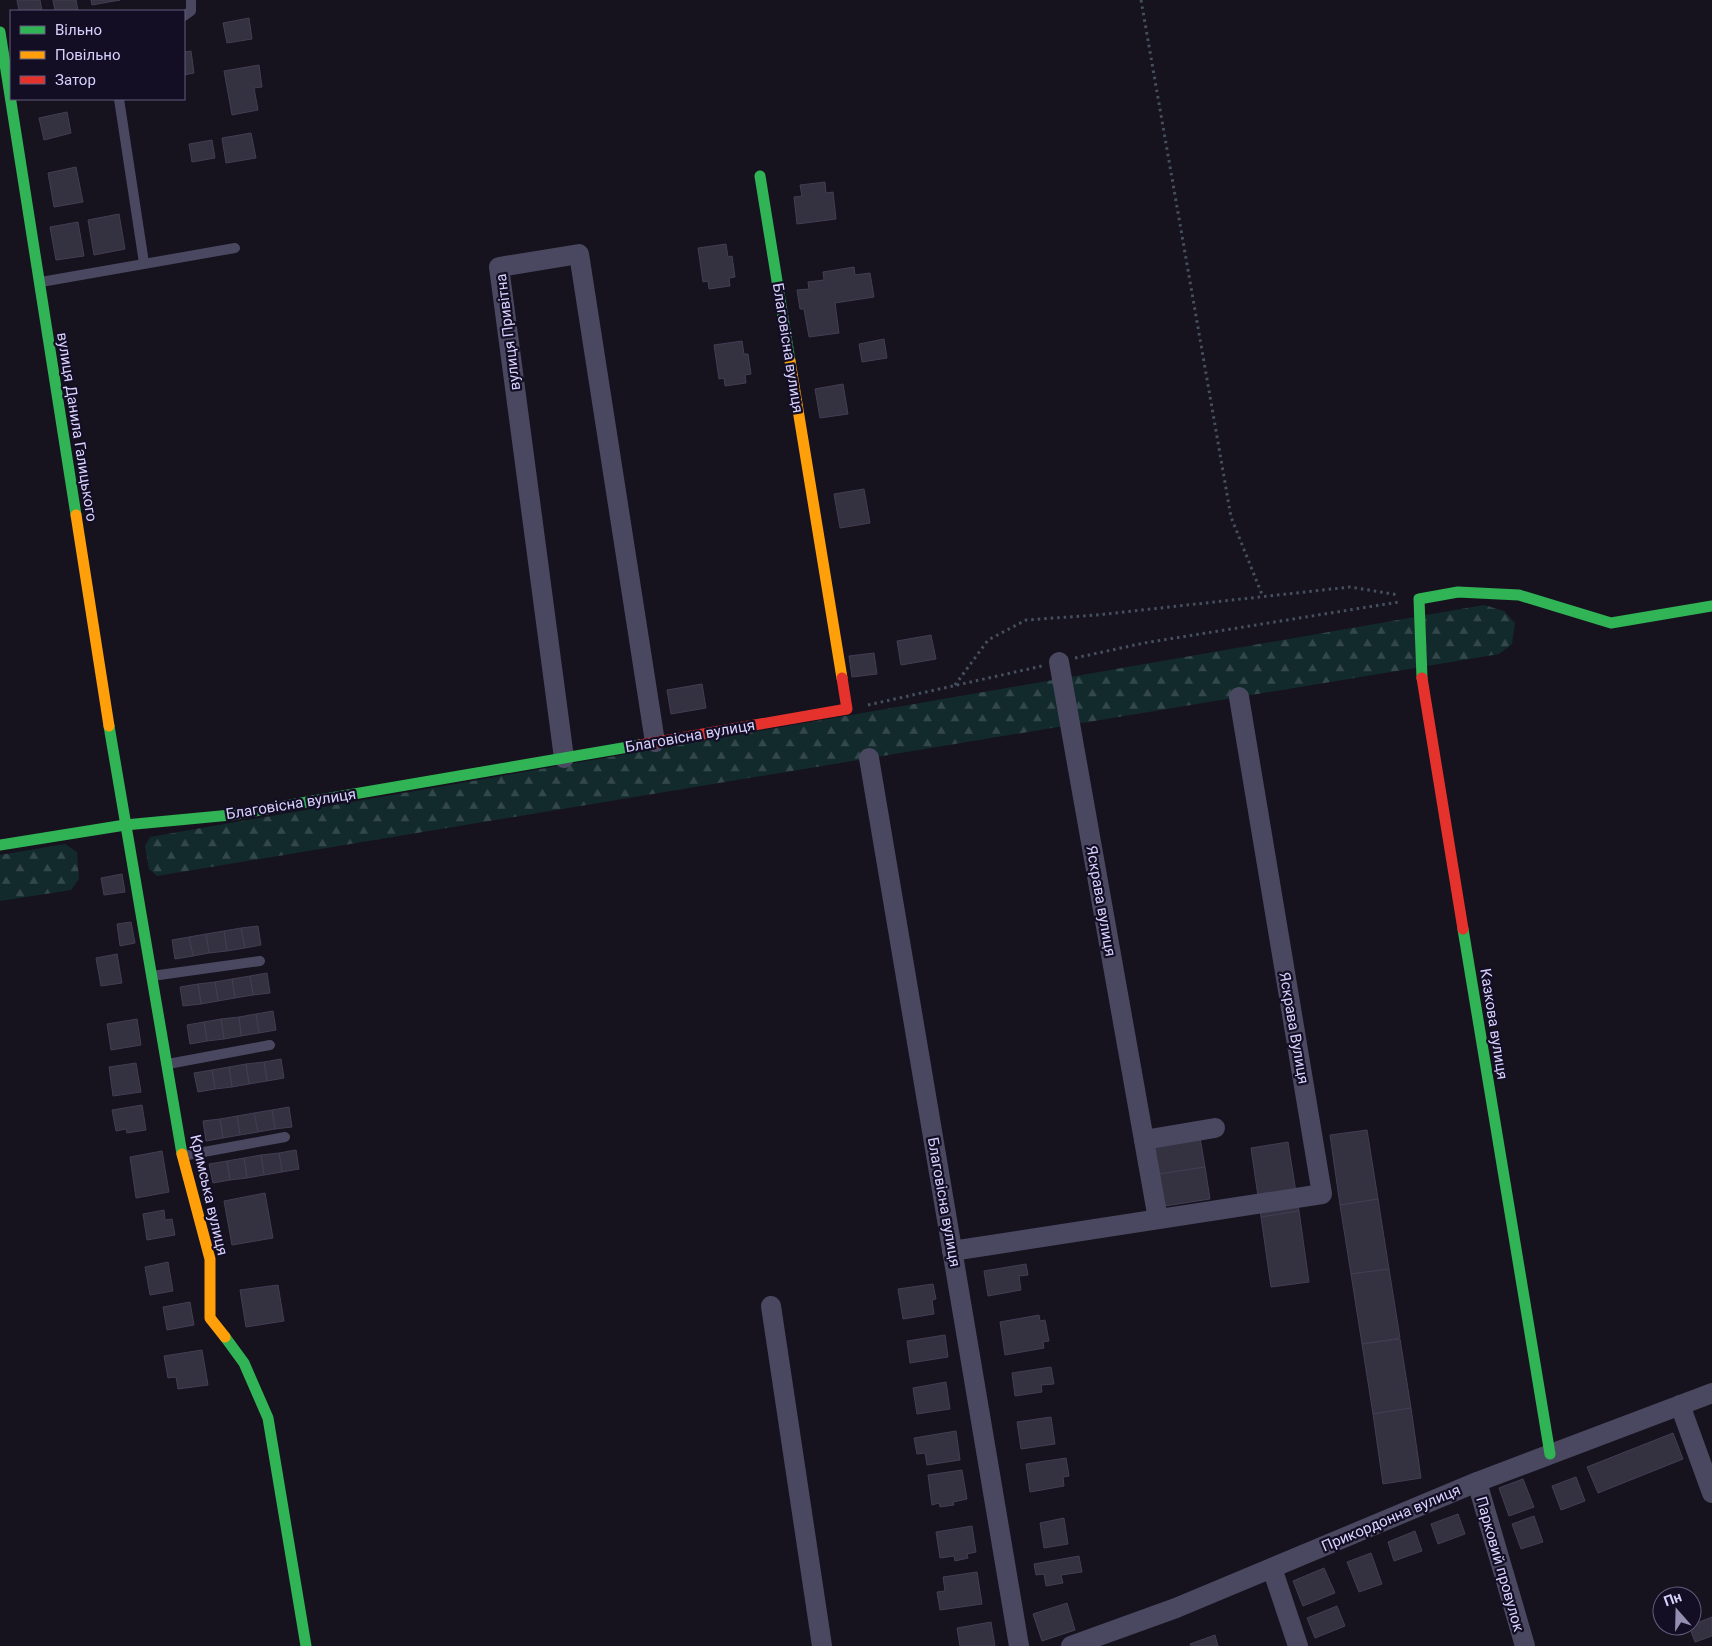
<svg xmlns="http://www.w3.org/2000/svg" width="1712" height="1646" viewBox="0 0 1712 1646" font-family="Roboto,sans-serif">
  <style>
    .forest { fill: url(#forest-firs) }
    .building { fill: #343141; stroke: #433e53 }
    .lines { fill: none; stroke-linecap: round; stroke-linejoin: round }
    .path { stroke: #45505f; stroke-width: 3; stroke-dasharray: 2.5 4; stroke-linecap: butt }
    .lane { stroke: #4a4860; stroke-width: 10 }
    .street { stroke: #4a4860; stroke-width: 20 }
    .fast { stroke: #30b455; stroke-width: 11 }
    .slow { stroke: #ff9f0a; stroke-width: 11 }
    .jam { stroke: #e5322d; stroke-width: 11 }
    .labels { text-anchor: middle; stroke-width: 4.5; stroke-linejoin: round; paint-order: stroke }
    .street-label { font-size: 15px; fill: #d8d2ff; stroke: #130e24 }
  </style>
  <defs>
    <pattern id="forest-firs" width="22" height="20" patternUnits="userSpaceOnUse" patternTransform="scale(1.25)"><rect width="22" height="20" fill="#122a2c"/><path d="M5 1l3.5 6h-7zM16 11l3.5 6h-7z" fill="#34484c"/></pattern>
  </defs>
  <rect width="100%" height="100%" fill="#16131f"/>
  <g class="forest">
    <path d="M1484,605L1504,611L1515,623L1512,644L1499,654L157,876L149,869L145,846L150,837Z"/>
    <path d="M65,844L77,852L79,879L71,890L0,901V855Z"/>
  </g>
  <g class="building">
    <path d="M17,0H40L42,11H19Z"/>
    <path d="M53,0H76L78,11H55Z"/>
    <path d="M91,0H120L92,5Z"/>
    <path d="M249,18L252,39L227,43L223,23Z"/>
    <path d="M191,51L194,73L184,75V52Z"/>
    <path d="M259,65L262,87L254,88L258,110L232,115L224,71Z"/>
    <path d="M67,112L71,133L44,140L39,118Z"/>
    <path d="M251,133L256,158L226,163L222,138Z"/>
    <path d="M212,140L215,158L192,162L189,144Z"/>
    <path d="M76,167L83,202L54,207L48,173Z"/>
    <path d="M825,182L826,193L833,192L836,219L797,224L794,197L802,196L800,185Z"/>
    <path d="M119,214L125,249L94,255L88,220Z"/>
    <path d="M78,222L84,256L56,260L50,227Z"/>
    <path d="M726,244L728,257L732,256L735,277L729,278L730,286L709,289L708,281L703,282L698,248Z"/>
    <path d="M854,267L855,275L870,273L874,297L835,303L839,333L809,337L804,309H800L797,290L809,289L808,282L824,280L823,272Z"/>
    <path d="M884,339L887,358L862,362L859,344Z"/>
    <path d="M742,341L744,354H748L751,374L745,375L746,383L725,386L724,378L719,379L714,345Z"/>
    <path d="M843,384L848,414L820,418L815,389Z"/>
    <path d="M864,489L870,523L840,528L834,494Z"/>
    <path d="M931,635L936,659L901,665L897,641Z"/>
    <path d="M874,653L877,674L852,677L849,656Z"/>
    <path d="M702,684L706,708L671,714L667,690Z"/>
    <path d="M122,874L125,892L104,895L101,878Z"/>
    <path d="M131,922L135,943L120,946L117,924Z"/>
    <path d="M258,926L261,945L245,948L241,928Z"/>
    <path d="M241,928L245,948L227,951L224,931Z"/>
    <path d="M224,931L227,951L209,953L206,934Z"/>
    <path d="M206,934L209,953L193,956L189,937Z"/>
    <path d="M189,937L193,956L175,959L172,940Z"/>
    <path d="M117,954L122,983L101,986L96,958Z"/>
    <path d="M267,973L270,993L253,995L250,976Z"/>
    <path d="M250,976L253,995L235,998L232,979Z"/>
    <path d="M232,979L235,998L218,1001L215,982Z"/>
    <path d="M215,982L218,1001L201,1004L198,984Z"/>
    <path d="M198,984L201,1004L183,1006L180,987Z"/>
    <path d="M273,1011L276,1030L259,1033L256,1014Z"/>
    <path d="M256,1014L259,1033L241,1036L239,1017Z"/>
    <path d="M239,1017L241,1036L224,1039L221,1019Z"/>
    <path d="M137,1019L141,1045L111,1050L107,1024Z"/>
    <path d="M221,1019L224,1039L207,1041L204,1022Z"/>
    <path d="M204,1022L207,1041L190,1044L187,1025Z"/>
    <path d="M281,1059L284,1078L267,1081L264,1062Z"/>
    <path d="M264,1062L267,1081L249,1084L246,1064Z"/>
    <path d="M136,1063L141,1092L113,1096L109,1067Z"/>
    <path d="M246,1064L249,1084L232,1087L229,1067Z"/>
    <path d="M229,1067L232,1087L215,1089L212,1070Z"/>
    <path d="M212,1070L215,1089L198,1092L194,1073Z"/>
    <path d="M142,1105L146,1130L127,1133L126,1129L116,1131L112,1110Z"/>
    <path d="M289,1107L292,1127L275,1129L272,1110Z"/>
    <path d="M272,1110L275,1129L258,1132L254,1113Z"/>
    <path d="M254,1113L258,1132L240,1135L237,1116Z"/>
    <path d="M237,1116L240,1135L223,1138L220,1119Z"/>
    <path d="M220,1119L223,1138L206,1141L203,1121Z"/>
    <path d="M1367,1130L1378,1199L1340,1205L1330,1135Z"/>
    <path d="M1199,1132L1205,1167L1159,1174L1153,1140Z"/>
    <path d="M1288,1142L1299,1211L1261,1217L1251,1148Z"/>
    <path d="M296,1150L299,1169L282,1172L279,1153Z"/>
    <path d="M162,1151L169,1192L136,1198L130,1157Z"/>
    <path d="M279,1153L282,1172L264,1175L261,1155Z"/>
    <path d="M261,1155L264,1175L247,1178L244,1158Z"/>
    <path d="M244,1158L247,1178L230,1180L227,1161Z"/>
    <path d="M227,1161L230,1180L213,1183L209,1164Z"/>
    <path d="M1205,1167L1210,1199L1165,1206L1159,1174Z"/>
    <path d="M265,1193L273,1238L232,1245L224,1201Z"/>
    <path d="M1378,1199L1389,1269L1351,1274L1340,1205Z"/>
    <path d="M164,1210L165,1220L172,1219L175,1235L147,1240L143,1214Z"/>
    <path d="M1299,1211L1309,1282L1271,1287L1261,1217Z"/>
    <path d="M168,1262L173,1291L150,1295L145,1267Z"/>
    <path d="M1026,1264L1028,1275L1019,1276L1021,1290L988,1296L984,1271Z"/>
    <path d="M1389,1269L1400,1338L1362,1344L1351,1274Z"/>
    <path d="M933,1284L936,1299L932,1300L934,1314L903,1319L898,1289Z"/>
    <path d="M278,1285L284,1321L246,1327L240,1290Z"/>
    <path d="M190,1302L194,1325L167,1330L163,1307Z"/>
    <path d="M1039,1315L1040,1321L1045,1320L1049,1341L1043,1342L1044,1348L1005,1355L1000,1322Z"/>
    <path d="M945,1335L948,1357L910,1363L907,1341Z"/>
    <path d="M1400,1339L1411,1408L1373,1414L1362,1344Z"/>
    <path d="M202,1350L208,1385L178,1389L176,1377L168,1378L164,1356Z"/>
    <path d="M1051,1367L1054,1384L1041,1385L1042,1392L1015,1396L1012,1373Z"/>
    <path d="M946,1382L950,1409L917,1414L913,1388Z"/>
    <path d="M1411,1408L1421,1478L1383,1484L1373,1414Z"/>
    <path d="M1051,1417L1055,1444L1021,1449L1017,1422Z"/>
    <path d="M956,1431L960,1460L927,1465L925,1453L917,1454L914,1438Z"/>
    <path d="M1673,1433L1683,1459L1598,1493L1587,1467Z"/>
    <path d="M1066,1458L1069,1476L1063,1477L1064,1486L1030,1492L1026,1464Z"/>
    <path d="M962,1470L967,1499L953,1502L954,1505L940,1507L939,1503L932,1505L928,1475Z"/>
    <path d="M1576,1477L1585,1501L1561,1510L1552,1486Z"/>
    <path d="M1523,1479L1534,1507L1509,1516L1499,1488Z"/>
    <path d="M1458,1514L1465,1534L1438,1544L1431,1524Z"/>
    <path d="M1534,1516L1543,1542L1521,1549L1512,1524Z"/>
    <path d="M1064,1518L1068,1544L1044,1548L1040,1523Z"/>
    <path d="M972,1526L976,1552L967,1554L968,1558L955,1561L954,1556L940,1558L936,1532Z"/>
    <path d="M1415,1531L1422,1551L1394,1561L1388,1542Z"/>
    <path d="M1371,1553L1382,1584L1359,1592L1347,1562Z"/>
    <path d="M1079,1556L1082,1572L1061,1575L1063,1583L1046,1586L1044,1574L1036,1575L1034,1564Z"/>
    <path d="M1324,1568L1335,1593L1303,1606L1293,1581Z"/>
    <path d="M977,1572L982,1604L940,1610L937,1592L945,1591L943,1577Z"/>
    <path d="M1067,1603L1075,1630L1042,1641L1033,1614Z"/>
    <path d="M1337,1606L1345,1626L1315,1638L1307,1618Z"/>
    <path d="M1712,1617V1636L1695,1642L1689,1626Z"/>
    <path d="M991,1622L995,1646H960L957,1628Z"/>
    <path d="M1215,1635L1218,1646H1191L1190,1644Z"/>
  </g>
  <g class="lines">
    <g class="path">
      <path d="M1141,0L1231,517L1263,597"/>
      <path d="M1075,658L1144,643L1399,602"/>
      <path d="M955,685L988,640L1026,620L1097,615L1350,587L1399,595"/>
      <path d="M868,705L1042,666"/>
    </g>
    <g class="lane">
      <path d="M184,16L191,11V0"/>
      <path d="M119,99L144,263"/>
      <path d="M41,282L235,248"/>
      <path d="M152,976L260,961"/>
      <path d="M168,1064L270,1045"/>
      <path d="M182,1156L285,1137"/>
    </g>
    <g class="street">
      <path d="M1059,662L1158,1219"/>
      <path d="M564,758L499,267L579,254L655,742"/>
      <path d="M869,758L1019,1646"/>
      <path d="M1144,1140L1215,1128"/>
      <path d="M952,1251L1322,1194L1239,697"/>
      <path d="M771,1306L822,1646"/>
      <path d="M1680,1405L1712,1493"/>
      <path d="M1477,1482L1525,1646"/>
      <path d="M1272,1568L1298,1646"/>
      <path d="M1071,1646L1176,1608L1477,1482L1712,1393"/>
    </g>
    <g class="fast">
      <path d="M0,32L76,515"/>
      <path d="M760,176L790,361"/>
      <path d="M1422,678L1419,599L1458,592L1519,595L1611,623L1712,606"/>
      <path d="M109,726L182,1154"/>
      <path d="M0,845L125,825L231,815L640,745"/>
      <path d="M1463,929L1550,1454"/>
      <path d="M225,1337L244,1363L268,1418L306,1646"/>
    </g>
    <g class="slow">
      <path d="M790,361L842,678"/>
      <path d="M76,515L109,726"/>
      <path d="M182,1154L210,1259V1318L225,1337"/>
    </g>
    <g class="jam">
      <path d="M1422,678L1463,929"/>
      <path d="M640,745L847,709L842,678"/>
    </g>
  </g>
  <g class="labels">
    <g class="street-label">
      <text transform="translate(508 332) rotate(-97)" y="5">вулиця Привітна</text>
      <text transform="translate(788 348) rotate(81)" y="5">Благовісна вулиця</text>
      <text transform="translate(77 427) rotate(81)" y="5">вулиця Данила Галицького</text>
      <text transform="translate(690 736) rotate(-10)" y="5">Благовісна вулиця</text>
      <text transform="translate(291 804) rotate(-9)" y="5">Благовісна вулиця</text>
      <text transform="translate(1101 901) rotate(80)" y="5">Яскрава вулиця</text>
      <text transform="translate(1494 1024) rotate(81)" y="5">Казкова вулиця</text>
      <text transform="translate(1294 1028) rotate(80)" y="5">Яскрава Вулиця</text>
      <text transform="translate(209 1195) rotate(77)" y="5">Кримська вулиця</text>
      <text transform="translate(944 1202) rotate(80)" y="5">Благовісна вулиця</text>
      <text transform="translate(1391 1518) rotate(-23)" y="5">Прикордонна вулиця</text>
      <text transform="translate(1500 1564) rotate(74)" y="5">Парковий провулок</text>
    </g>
  </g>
  <rect x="10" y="10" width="175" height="90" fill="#130e24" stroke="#625c7c"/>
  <rect x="20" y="26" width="25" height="8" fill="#30b455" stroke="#625c7c"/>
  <text x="55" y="35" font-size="15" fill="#d8d2ff">Вільно</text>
  <rect x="20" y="51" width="25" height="8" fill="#ff9f0a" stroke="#625c7c"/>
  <text x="55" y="60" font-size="15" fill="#d8d2ff">Повільно</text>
  <rect x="20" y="76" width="25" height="8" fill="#e5322d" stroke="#625c7c"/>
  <text x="55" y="85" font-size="15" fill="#d8d2ff">Затор</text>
  <g transform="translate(1677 1611) rotate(340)"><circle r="24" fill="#130e24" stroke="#625c7c"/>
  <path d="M0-4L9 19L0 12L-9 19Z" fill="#948fb1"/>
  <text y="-8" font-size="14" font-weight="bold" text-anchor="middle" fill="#d8d2ff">Пн</text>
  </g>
</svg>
